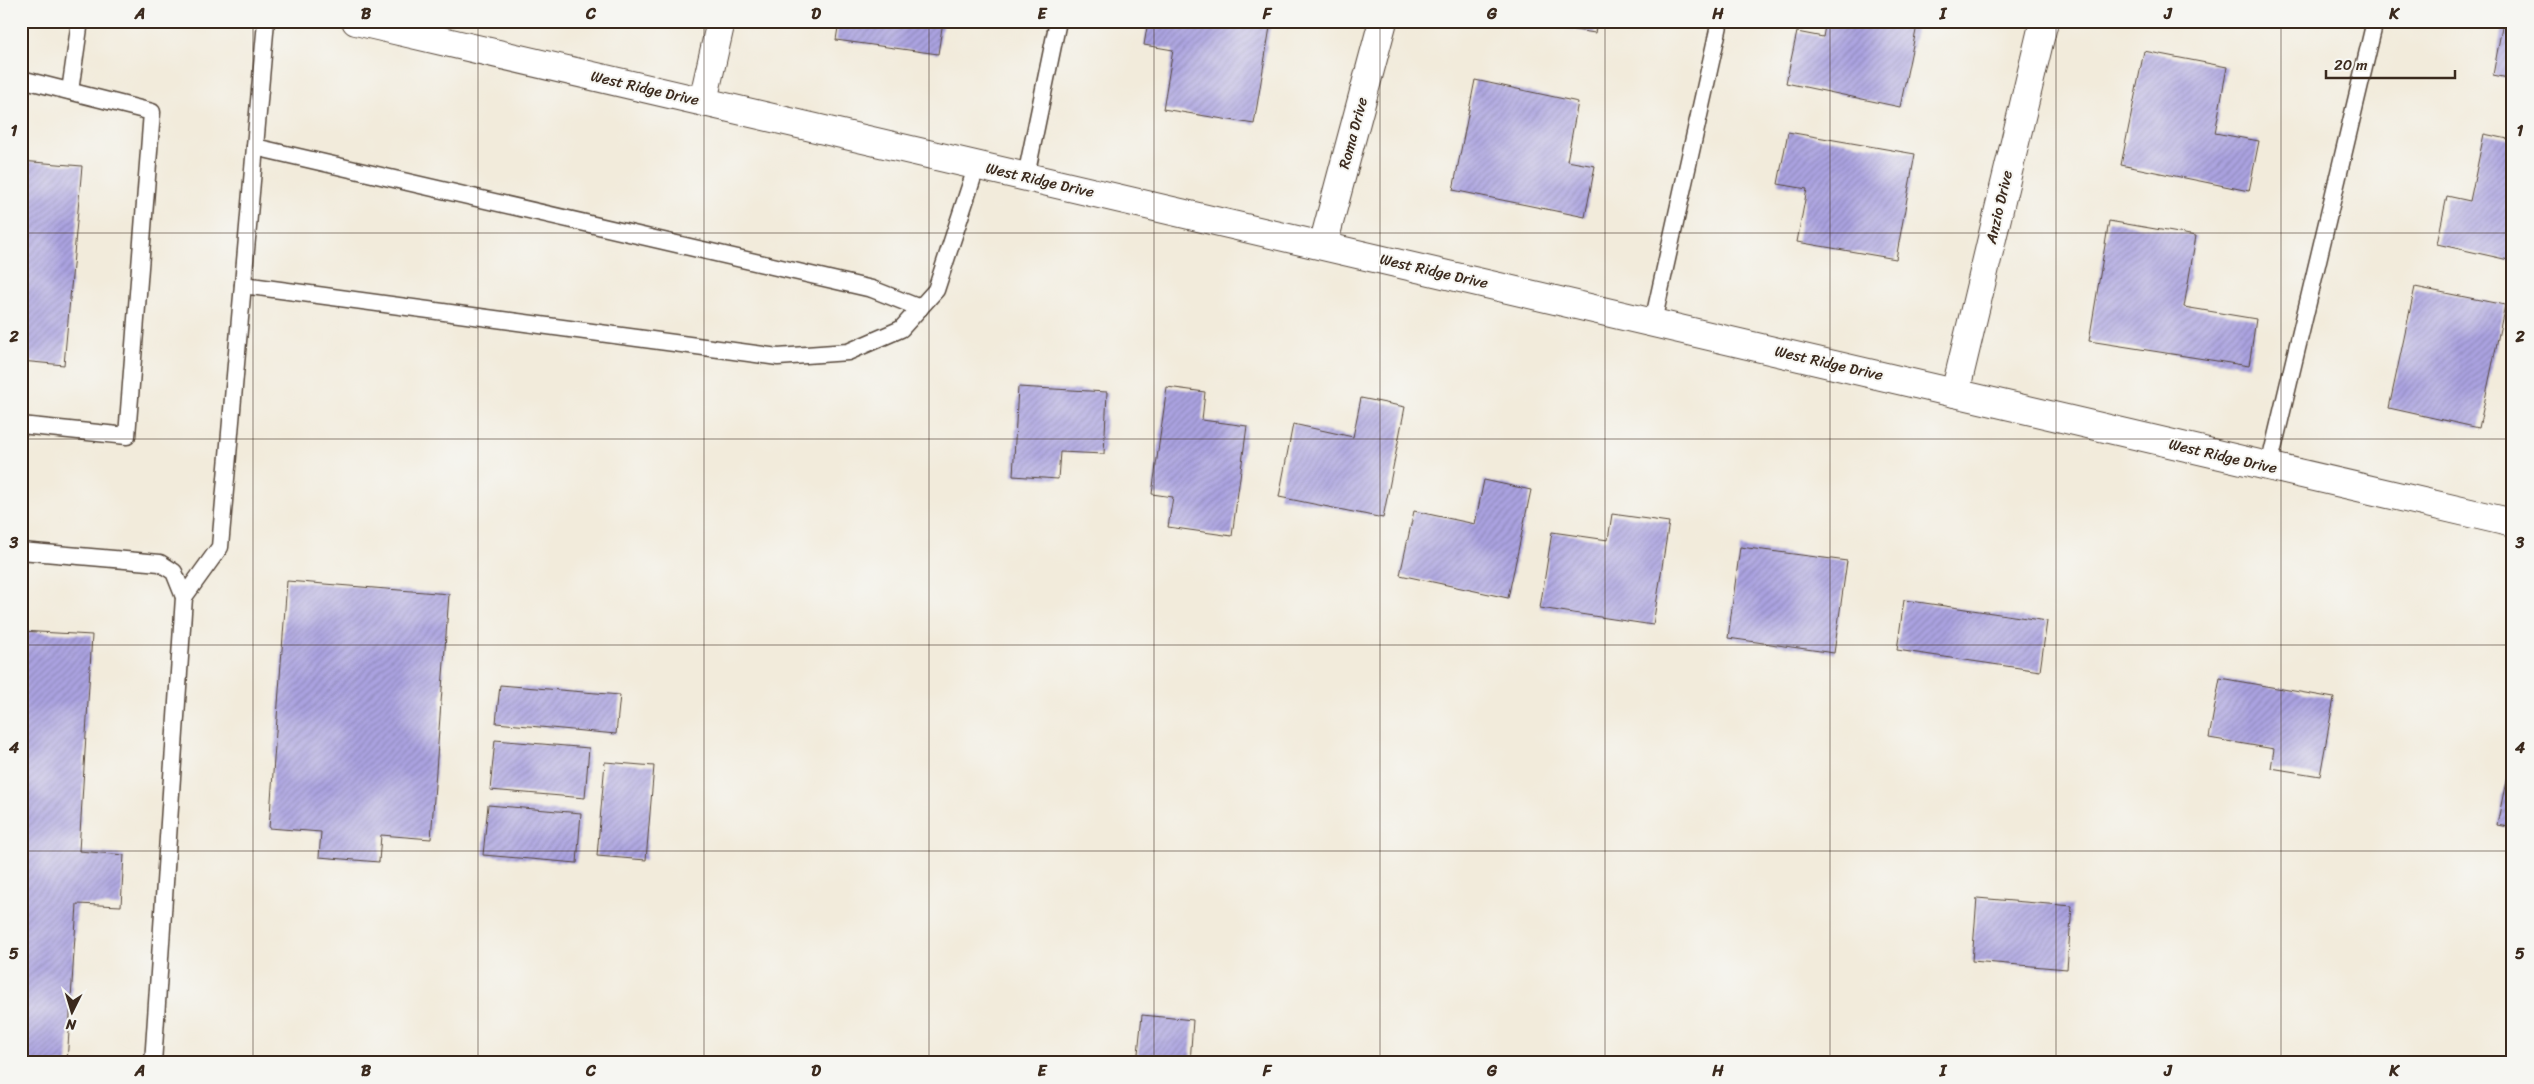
<svg xmlns="http://www.w3.org/2000/svg" width="2534" height="1084" viewBox="0 0 2534 1084" font-family="Sriracha,sans-serif">
  <style>
    .building { fill: url(#building-hatch) }
    .lines { fill: none; stroke-linecap: round; stroke-linejoin: round }
    .service-casing { stroke: #56473a; stroke-width: 19 }
    .minor-casing { stroke: #56473a; stroke-width: 30 }
    .tertiary-casing { stroke: #56473a; stroke-width: 30 }
    .service { stroke: #fff; stroke-width: 16 }
    .minor { stroke: #fff; stroke-width: 28 }
    .tertiary { stroke: #fff; stroke-width: 28 }
    .grid { fill: none; stroke: #3b2a1e; stroke-width: 1; stroke-opacity: 0.55 }
    .labels { text-anchor: middle; stroke-width: 4; stroke-linejoin: round; paint-order: stroke }
    .street-label { font-size: 15px; fill: #3b2a1e; stroke: #f6f6f2 }
    .neatline { fill: none; stroke: #3b2a1e; stroke-width: 2 }
    .grid-label { font-size: 16px; text-anchor: middle; font-weight: bold; fill: #3b2a1e }
  </style>
  <defs>
    <pattern id="building-hatch" width="6" height="6" patternUnits="userSpaceOnUse" patternTransform="scale(1.25)"><rect width="6" height="6" fill="#aba3e1"/><path d="M-1 1l2-2M0 6l6-6M5 7l2-2" fill="none" stroke="#8c85b6"/></pattern>
  </defs>
  <rect width="100%" height="100%" fill="#f6f6f2"/>
  <filter id="ink" filterUnits="userSpaceOnUse"><feTurbulence type="fractalNoise" baseFrequency=".02" numOctaves="2"/><feDisplacementMap in="SourceGraphic" scale="10" xChannelSelector="R" yChannelSelector="G"/><feConvolveMatrix kernelMatrix="1 2 1 2 8 2 1 2 1" color-interpolation-filters="sRGB"/></filter>
  <filter id="wash" filterUnits="userSpaceOnUse"><feTurbulence type="fractalNoise" baseFrequency=".0096" numOctaves="4" result="noise"/><feDisplacementMap in="SourceGraphic" scale="20" xChannelSelector="R" yChannelSelector="G"/><feGaussianBlur stdDeviation="1.12" result="paint"/><feColorMatrix in="noise" values="0 0 0 0 0 0 0 0 0 0 0 0 0 0 0 0 0 1.4 0 .05"/><feComposite in="paint" operator="in"/></filter>
  <g filter="url(#wash)">
    <rect width="100%" height="100%" fill="#f2ebdb"/>
    <g id="blocks">
      <g class="building">
        <path d="M839,21H943L938,54L836,40Z"/>
        <path d="M1148,21H1271L1254,124L1163,109L1173,50L1144,45Z"/>
        <path d="M1517,21H1597L1595,33Z"/>
        <path d="M1826,21H1918L1900,107L1786,83L1797,32L1823,37Z"/>
        <path d="M2503,21H2513V79L2493,75Z"/>
        <path d="M2144,51L2227,67L2215,133L2259,141L2249,191L2121,165Z"/>
        <path d="M1475,80L1578,102L1567,161L1595,166L1585,217L1453,190Z"/>
        <path d="M1788,132L1915,154L1896,259L1797,242L1807,189L1778,184Z"/>
        <path d="M2484,134L2513,140V261L2437,244L2447,196L2470,201Z"/>
        <path d="M21,161L82,166L64,365L21,361Z"/>
        <path d="M2109,221L2196,236L2184,307L2256,319L2249,366L2089,341Z"/>
        <path d="M2415,287L2505,305L2479,428L2389,408Z"/>
        <path d="M1018,387L1107,392L1104,454L1060,452L1058,479L1013,476Z"/>
        <path d="M1167,387L1205,392L1202,420L1247,426L1232,536L1168,527L1173,497L1152,494Z"/>
        <path d="M1361,398L1405,407L1383,518L1279,497L1293,424L1353,437Z"/>
        <path d="M1484,480L1531,490L1508,598L1400,575L1414,511L1475,524Z"/>
        <path d="M1612,514L1669,522L1653,625L1540,608L1552,532L1608,540Z"/>
        <path d="M1740,547L1847,561L1834,653L1728,638Z"/>
        <path d="M287,581L449,594L431,839L381,835L379,862L319,857L321,832L269,828Z"/>
        <path d="M1904,600L2047,621L2040,671L1897,650Z"/>
        <path d="M21,631L92,635L79,851L124,855L121,906L77,904L67,1063H21Z"/>
        <path d="M2220,678L2334,698L2320,776L2271,768L2274,749L2209,738Z"/>
        <path d="M500,685L620,695L616,734L496,723Z"/>
        <path d="M495,740L589,748L585,798L490,790Z"/>
        <path d="M2512,752H2513V828L2497,825Z"/>
        <path d="M605,762L654,766L646,860L597,856Z"/>
        <path d="M488,805L581,813L577,863L483,855Z"/>
        <path d="M1977,898L2072,906L2067,969L1972,961Z"/>
        <path d="M1142,1015L1193,1020L1190,1063H1137Z"/>
      </g>
    </g>
  </g>
  <g filter="url(#ink)">
    <use href="#blocks" fill-opacity="0" stroke="#56473a" stroke-width="1"/>
    <g class="lines">
      <g class="service-casing">
        <g id="service">
          <path d="M21,79L152,112L127,436L21,425"/>
          <path d="M70,91L80,21"/>
          <path d="M255,147L872,289L920,308"/>
          <path d="M1026,176L1058,21"/>
          <path d="M243,285L778,357L848,352L901,329L936,290L977,165"/>
          <path d="M1653,322L1720,21"/>
          <path d="M2269,466L2375,21"/>
          <path d="M21,551L160,563L174,572L184,597L153,1063"/>
          <path d="M184,597L220,547L266,21"/>
        </g>
      </g>
      <g class="minor-casing">
        <g id="minor">
          <path d="M703,101L721,21"/>
          <path d="M1323,245L1383,21"/>
          <path d="M1955,393L2044,21"/>
        </g>
      </g>
      <g class="tertiary-casing">
        <path id="tertiary" d="M356,21L2513,523"/>
      </g>
      <use href="#service" class="service"/>
      <use href="#minor" class="minor"/>
      <use href="#tertiary" class="tertiary"/>
    </g>
  </g>
  <path class="grid" d="M253,21V1063M478,21V1063M704,21V1063M929,21V1063M1154,21V1063M1380,21V1063M1605,21V1063M1830,21V1063M2056,21V1063M2281,21V1063M21,233H2513M21,439H2513M21,645H2513M21,851H2513"/>
  <g class="labels">
    <g class="street-label">
      <text transform="translate(645 88) rotate(13)" y="5">West Ridge Drive</text>
      <text transform="translate(1353 133) rotate(-75)" y="5">Roma Drive</text>
      <text transform="translate(1040 180) rotate(13)" y="5">West Ridge Drive</text>
      <text transform="translate(1999 207) rotate(-77)" y="5">Anzio Drive</text>
      <text transform="translate(1434 271) rotate(13)" y="5">West Ridge Drive</text>
      <text transform="translate(1829 363) rotate(13)" y="5">West Ridge Drive</text>
      <text transform="translate(2223 456) rotate(13)" y="5">West Ridge Drive</text>
    </g>
  </g>
  <rect width="2534" height="1084" fill="none" stroke="#f6f6f2" stroke-width="55"/>
  <g transform="translate(72 1012) rotate(185)" stroke="#f6f6f2" stroke-width="4" paint-order="stroke">
  <path d="M0-4L9 19L0 12L-9 19Z" fill="#3b2a1e"/>
  <text y="-8" font-size="14" font-weight="bold" text-anchor="middle" fill="#3b2a1e">N</text>
  </g>
  <path d="M2326 70v8h129v-8" fill="none" stroke="#3b2a1e" stroke-width="2.5"/>
  <text x="2334" y="70" font-size="15" fill="#3b2a1e" stroke="#f6f6f2" stroke-width="4" paint-order="stroke">20 m</text>
  <rect x="28" y="28" width="2478" height="1028" class="neatline"/>
  <g class="grid-label">
    <text x="140" y="19">A</text>
    <text x="366" y="19">B</text>
    <text x="591" y="19">C</text>
    <text x="816" y="19">D</text>
    <text x="1042" y="19">E</text>
    <text x="1267" y="19">F</text>
    <text x="1492" y="19">G</text>
    <text x="1718" y="19">H</text>
    <text x="1943" y="19">I</text>
    <text x="2168" y="19">J</text>
    <text x="2394" y="19">K</text>
    <text x="14" y="136">1</text>
    <text x="2520" y="136">1</text>
    <text x="14" y="342">2</text>
    <text x="2520" y="342">2</text>
    <text x="14" y="548">3</text>
    <text x="2520" y="548">3</text>
    <text x="14" y="753">4</text>
    <text x="2520" y="753">4</text>
    <text x="14" y="959">5</text>
    <text x="2520" y="959">5</text>
    <text x="140" y="1076">A</text>
    <text x="366" y="1076">B</text>
    <text x="591" y="1076">C</text>
    <text x="816" y="1076">D</text>
    <text x="1042" y="1076">E</text>
    <text x="1267" y="1076">F</text>
    <text x="1492" y="1076">G</text>
    <text x="1718" y="1076">H</text>
    <text x="1943" y="1076">I</text>
    <text x="2168" y="1076">J</text>
    <text x="2394" y="1076">K</text>
  </g>
</svg>
